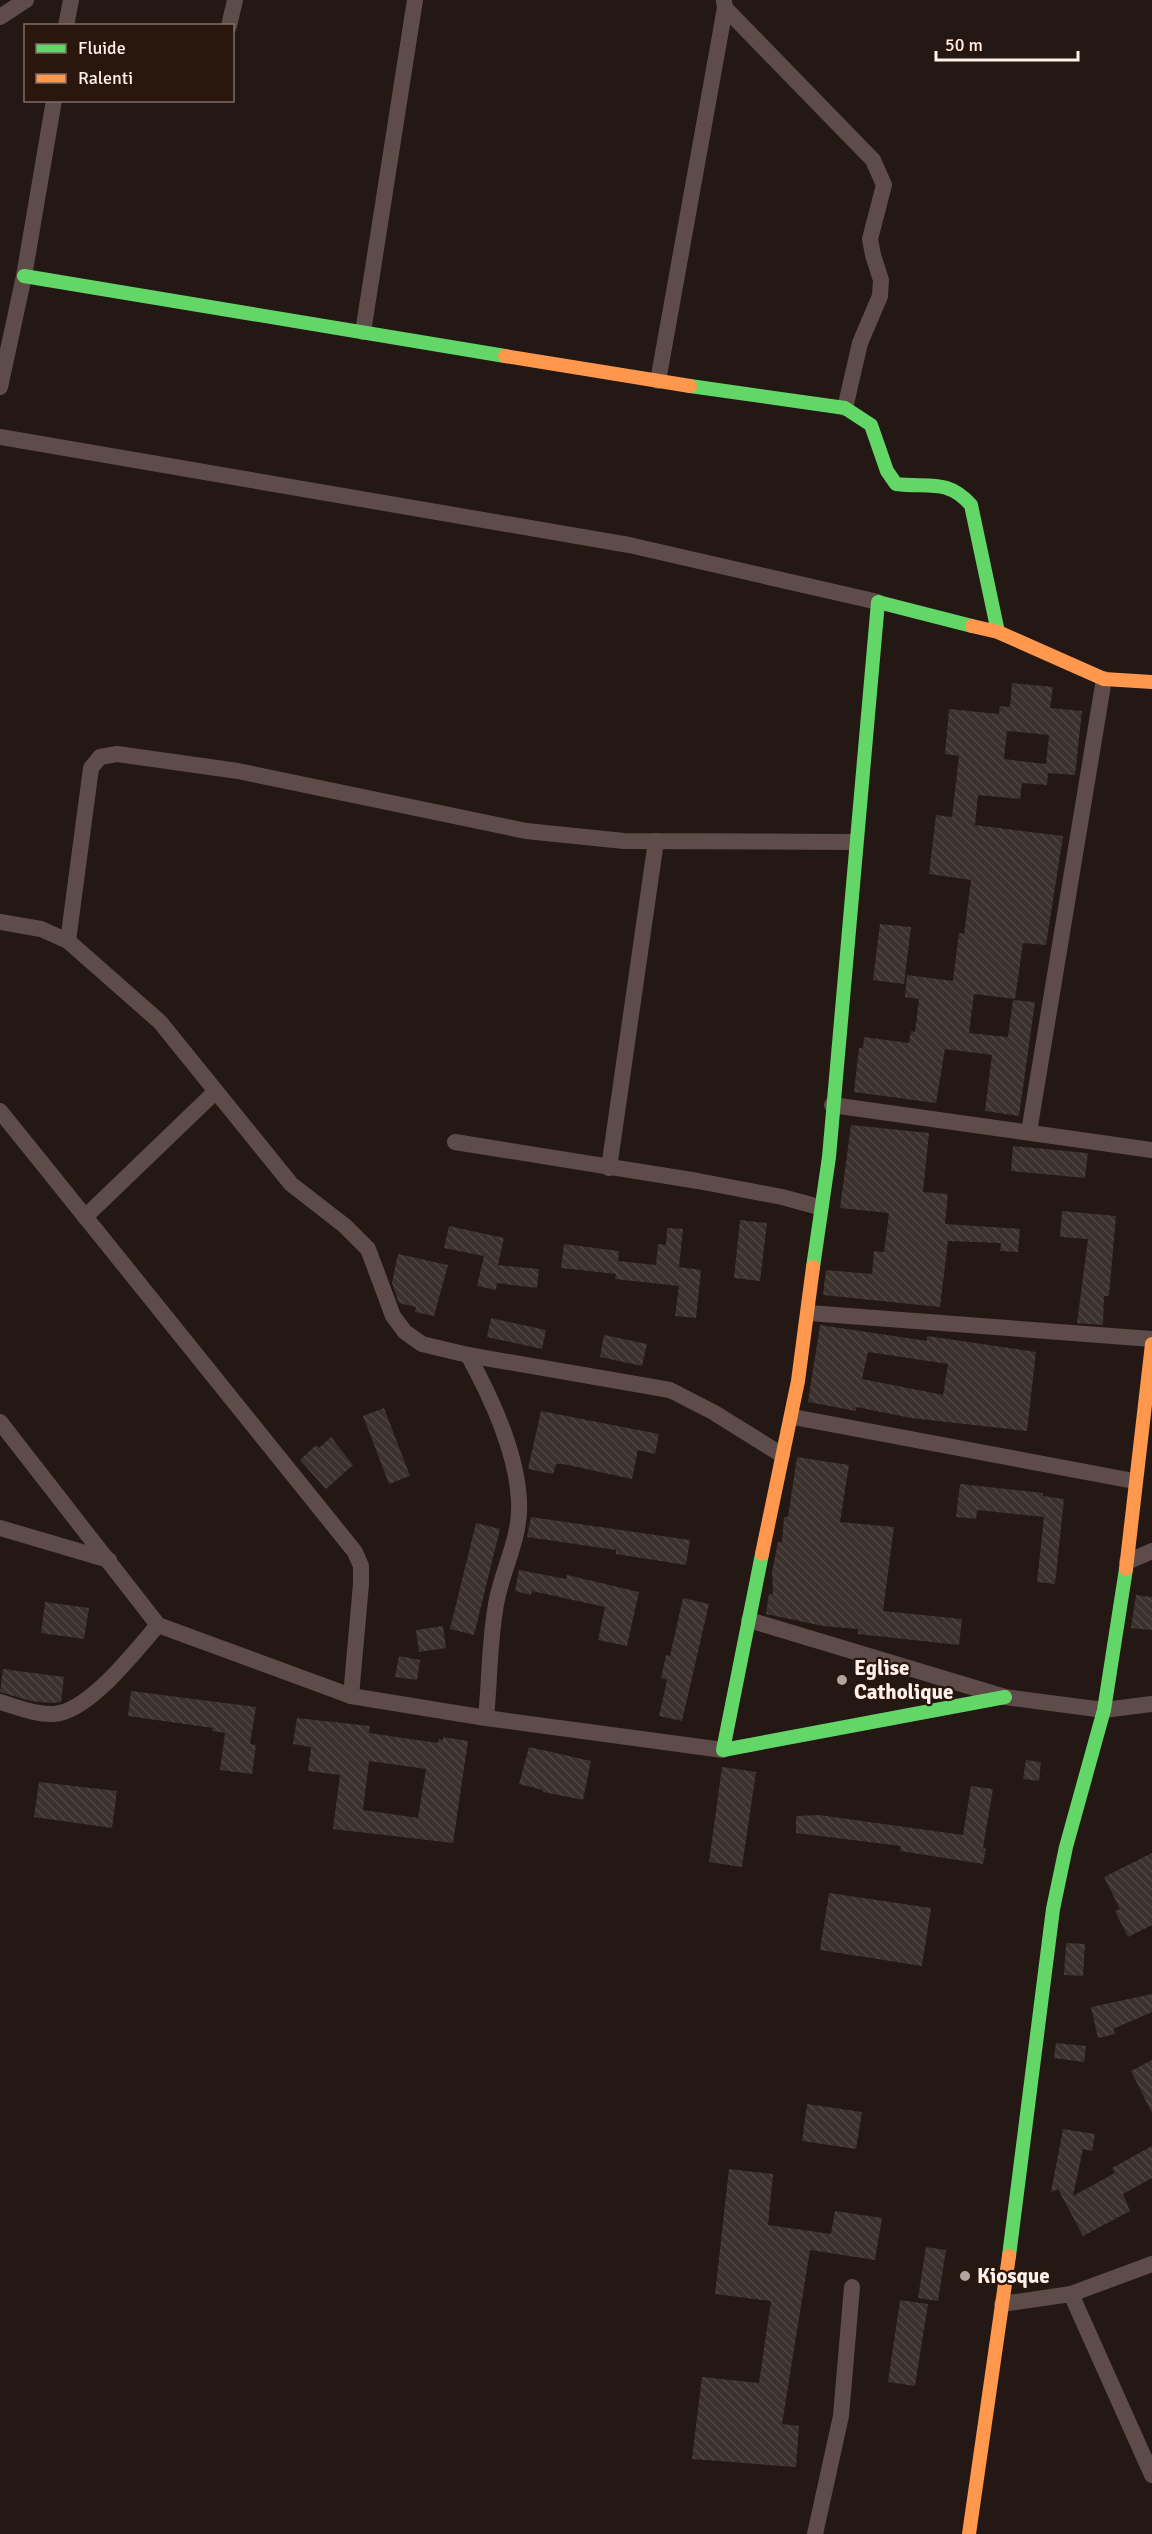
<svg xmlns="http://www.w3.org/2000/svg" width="1152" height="2534" viewBox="0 0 1152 2534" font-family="Signika,sans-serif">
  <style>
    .building { fill: url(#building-back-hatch); fill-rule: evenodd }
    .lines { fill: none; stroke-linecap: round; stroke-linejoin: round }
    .street { stroke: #5e4c4a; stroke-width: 16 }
    .fast { stroke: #63d668; stroke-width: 14 }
    .slow { stroke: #ff974d; stroke-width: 14 }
    .poi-dot { fill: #b2a59f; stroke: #29160d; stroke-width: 2 }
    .labels { text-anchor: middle; stroke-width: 4.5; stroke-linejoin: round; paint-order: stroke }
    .poi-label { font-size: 21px; font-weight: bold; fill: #fff1eb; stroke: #29160d; text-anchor: start }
  </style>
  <defs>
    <pattern id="building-back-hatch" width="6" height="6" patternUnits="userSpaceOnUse" patternTransform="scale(1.5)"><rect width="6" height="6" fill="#3b312d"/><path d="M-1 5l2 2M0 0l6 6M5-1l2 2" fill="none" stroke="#4f4541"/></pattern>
  </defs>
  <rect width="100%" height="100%" fill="#231813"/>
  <g class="building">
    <path d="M1012,683L1053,687L1050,708L1082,711L1075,775L1048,773L1047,785L1022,783L1020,799L978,795L975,825L1063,836L1046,945L1023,943L1015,999L974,994L969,1033L1008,1037L1013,1000L1035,1002L1019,1116L985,1111L992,1055L945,1049L936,1103L854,1092L859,1048H863L864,1037L909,1043L911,1031L915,1032L919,999L905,997L907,975L953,981L959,933L964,934L971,880L929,874L936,815L952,817L959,756L945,754L949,709L999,714L1000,706L1010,707ZM1007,731L1049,735L1046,764L1004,759Z"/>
    <path d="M880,924L911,927L904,984L873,980Z"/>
    <path d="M851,1125L929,1133L923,1192L948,1194L945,1224L1020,1229L1018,1252L1000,1251L1001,1243L948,1241L940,1307L823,1295L826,1270L872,1274L874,1251L884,1252L889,1213L840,1208Z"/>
    <path d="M1013,1146L1088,1153L1085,1178L1011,1171Z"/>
    <path d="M1062,1211L1116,1216L1109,1296H1104L1103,1325L1077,1323L1088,1239L1060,1237Z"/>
    <path d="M740,1220L767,1223L760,1281L734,1278Z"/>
    <path d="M449,1226L504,1238L498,1265L539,1269L537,1288L497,1283L496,1290L477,1286L484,1256L444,1248Z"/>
    <path d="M667,1228L683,1229L679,1267L701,1270L696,1318L675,1316L679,1286L615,1279L616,1274L561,1268L564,1244L619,1251L618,1261L656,1265L658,1244L666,1245Z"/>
    <path d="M398,1254L448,1265L434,1316L415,1312L416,1307L399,1303L392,1283Z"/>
    <path d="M491,1318L546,1330L542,1349L487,1337Z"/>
    <path d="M820,1325L927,1341V1336L1036,1352L1027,1431L911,1418L856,1407V1411L808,1402ZM868,1352L948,1364L943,1395L862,1379Z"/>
    <path d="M604,1335L647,1344L642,1366L600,1357Z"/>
    <path d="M384,1408L410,1476L389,1484L363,1416Z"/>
    <path d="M541,1411L659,1434L655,1454L638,1450L632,1479L563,1464H556L553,1474L528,1469Z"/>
    <path d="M331,1437L353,1465L326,1489L300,1460L316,1445L319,1448Z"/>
    <path d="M797,1457L849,1465L840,1522L894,1527L883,1611L962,1619L959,1645L858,1634V1629L823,1626L766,1614L769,1594H773L772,1572L778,1542H782L784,1517H788Z"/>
    <path d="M960,1484L1043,1493V1496L1064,1499L1055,1584L1037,1582L1044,1517L977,1510L976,1519L956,1517Z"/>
    <path d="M531,1517L690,1540L686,1565L616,1554V1550L527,1537Z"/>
    <path d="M476,1523L500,1529L474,1635L450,1629Z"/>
    <path d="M519,1570L566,1579L567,1575L639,1592L627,1646L598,1640L605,1607L532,1591L531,1595L515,1591Z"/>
    <path d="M1136,1595L1152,1597V1630L1131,1628Z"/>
    <path d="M683,1598L709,1604L682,1721L659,1716L667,1680L661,1678L666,1655L670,1656Z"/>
    <path d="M45,1602L89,1608L84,1639L41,1633Z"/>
    <path d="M443,1626L446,1648L419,1652L416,1630Z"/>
    <path d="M399,1656L420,1660L417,1680L395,1677Z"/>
    <path d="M3,1669L64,1677L61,1702L52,1703L31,1701L0,1692Z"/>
    <path d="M131,1691L256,1707L250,1744L256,1745L252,1774L220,1770L225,1733L212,1731L213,1728L128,1716Z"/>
    <path d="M297,1718L370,1726L369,1733L438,1743L439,1739L443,1740V1737L468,1741L453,1843L333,1829L340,1775L308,1771L311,1747L293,1744ZM369,1761L426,1769L418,1818L363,1810Z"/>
    <path d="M529,1747L591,1761L583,1800L543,1792V1790L519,1784Z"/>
    <path d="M1026,1760L1041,1762L1039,1781L1023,1779Z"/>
    <path d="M722,1767L756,1772L742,1867L709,1862Z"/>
    <path d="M39,1782L117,1791L112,1828L34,1817Z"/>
    <path d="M971,1786L993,1789L983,1848L986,1849L983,1864L900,1851L901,1846L796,1833V1816L819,1815L963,1835Z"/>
    <path d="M1152,1853V1925L1128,1937L1115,1911L1120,1909L1104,1877Z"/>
    <path d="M829,1893L931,1908L922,1966L820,1950Z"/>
    <path d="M1066,1943L1085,1944L1083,1976L1064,1975Z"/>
    <path d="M1152,1994V2012L1113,2029L1115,2034L1098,2038L1091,2007Z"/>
    <path d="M1056,2043L1086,2046L1084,2062L1054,2058Z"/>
    <path d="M1152,2060V2113L1131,2071Z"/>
    <path d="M807,2104L862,2112L856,2149L802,2141Z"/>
    <path d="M1063,2129L1095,2134L1092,2151L1083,2149L1073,2196L1115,2173L1112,2168L1152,2146V2178L1123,2194L1130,2211L1083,2236L1058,2189L1051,2192Z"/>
    <path d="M729,2169L773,2174L768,2225L831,2234L835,2211L882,2218L875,2260L810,2250L782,2424L799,2426L796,2467L692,2459L702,2377L759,2383L771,2301L715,2294Z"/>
    <path d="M926,2247L946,2250L938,2301L918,2298Z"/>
    <path d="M900,2300L928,2304L915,2386L888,2382Z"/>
  </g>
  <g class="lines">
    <g class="street">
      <path d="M725,8L873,160L884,185L870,239L873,255L881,280L880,296L860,343L845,408"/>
      <path d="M0,17L26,0"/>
      <path d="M66,26L71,0"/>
      <path d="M229,26L235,0"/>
      <path d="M363,332L415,0"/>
      <path d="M658,381L725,8L724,1"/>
      <path d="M0,387L24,276L54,100"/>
      <path d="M0,437L629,545L878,602"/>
      <path d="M0,922L41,929L68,941L160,1022L291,1184L345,1226L368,1249L393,1316L405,1332L422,1344L468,1355L670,1390L713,1412L782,1455"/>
      <path d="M68,941L91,768L100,757L117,754L238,771L526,831L624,841L855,842"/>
      <path d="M832,1105L1152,1150"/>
      <path d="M0,1111L355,1552L361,1566V1584L351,1696"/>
      <path d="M1029,1132L1104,679"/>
      <path d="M455,1142L698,1181L782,1197L819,1207"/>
      <path d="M609,1168L656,841"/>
      <path d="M85,1217L215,1092"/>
      <path d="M809,1313L1152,1339"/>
      <path d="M468,1355C491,1397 517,1453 519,1501C521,1536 504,1566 497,1599C489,1638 490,1679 486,1718"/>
      <path d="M793,1417L1134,1481"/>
      <path d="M0,1422L158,1625L351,1696L486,1718L723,1750"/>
      <path d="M0,1528L109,1560"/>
      <path d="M1127,1562L1152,1551"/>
      <path d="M749,1620L1005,1697L1104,1710L1152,1704"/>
      <path d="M0,1702C17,1707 36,1715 54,1714C89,1712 135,1651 158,1625"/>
      <path d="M1071,2294L1152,2475"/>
      <path d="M1002,2304L1071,2294L1152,2264"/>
      <path d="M815,2534L841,2416L852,2287"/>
    </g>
    <g class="fast">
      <path d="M24,276L505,356"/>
      <path d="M690,386L845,408L871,425L887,471L896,484C928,488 947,478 971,505L998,632"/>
      <path d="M813,1267L829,1157L878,602L972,626"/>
      <path d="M762,1554L723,1750L1005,1697"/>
      <path d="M1009,2256L1053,1909L1066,1847L1104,1710L1126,1569"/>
    </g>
    <g class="slow">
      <path d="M505,356L690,386"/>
      <path d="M972,626L998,632L1104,679L1152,682"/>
      <path d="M762,1554L798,1381L813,1267"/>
      <path d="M1126,1569L1152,1344"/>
      <path d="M969,2534L1009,2256"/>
    </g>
  </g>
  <g class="poi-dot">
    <circle cx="842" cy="1680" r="6"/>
    <circle cx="965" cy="2276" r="6"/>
  </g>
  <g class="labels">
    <g class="poi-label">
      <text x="854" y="1675">Eglise<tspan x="854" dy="24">Catholique</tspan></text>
      <text x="977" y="2283">Kiosque</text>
    </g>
  </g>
  <rect x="24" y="24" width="210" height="78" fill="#29160d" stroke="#7f6e66" stroke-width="1.5"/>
  <rect x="36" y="44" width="30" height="9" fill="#63d668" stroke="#7f6e66" stroke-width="1.5"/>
  <text x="78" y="54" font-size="18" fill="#fff1eb">Fluide</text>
  <rect x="36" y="74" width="30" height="9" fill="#ff974d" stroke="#7f6e66" stroke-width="1.5"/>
  <text x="78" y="84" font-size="18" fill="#fff1eb">Ralenti</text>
  <path d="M936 51v9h142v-9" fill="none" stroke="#fff1eb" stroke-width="3"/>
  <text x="945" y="51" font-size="18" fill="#fff1eb" stroke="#29160d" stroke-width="4.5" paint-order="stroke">50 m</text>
</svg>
